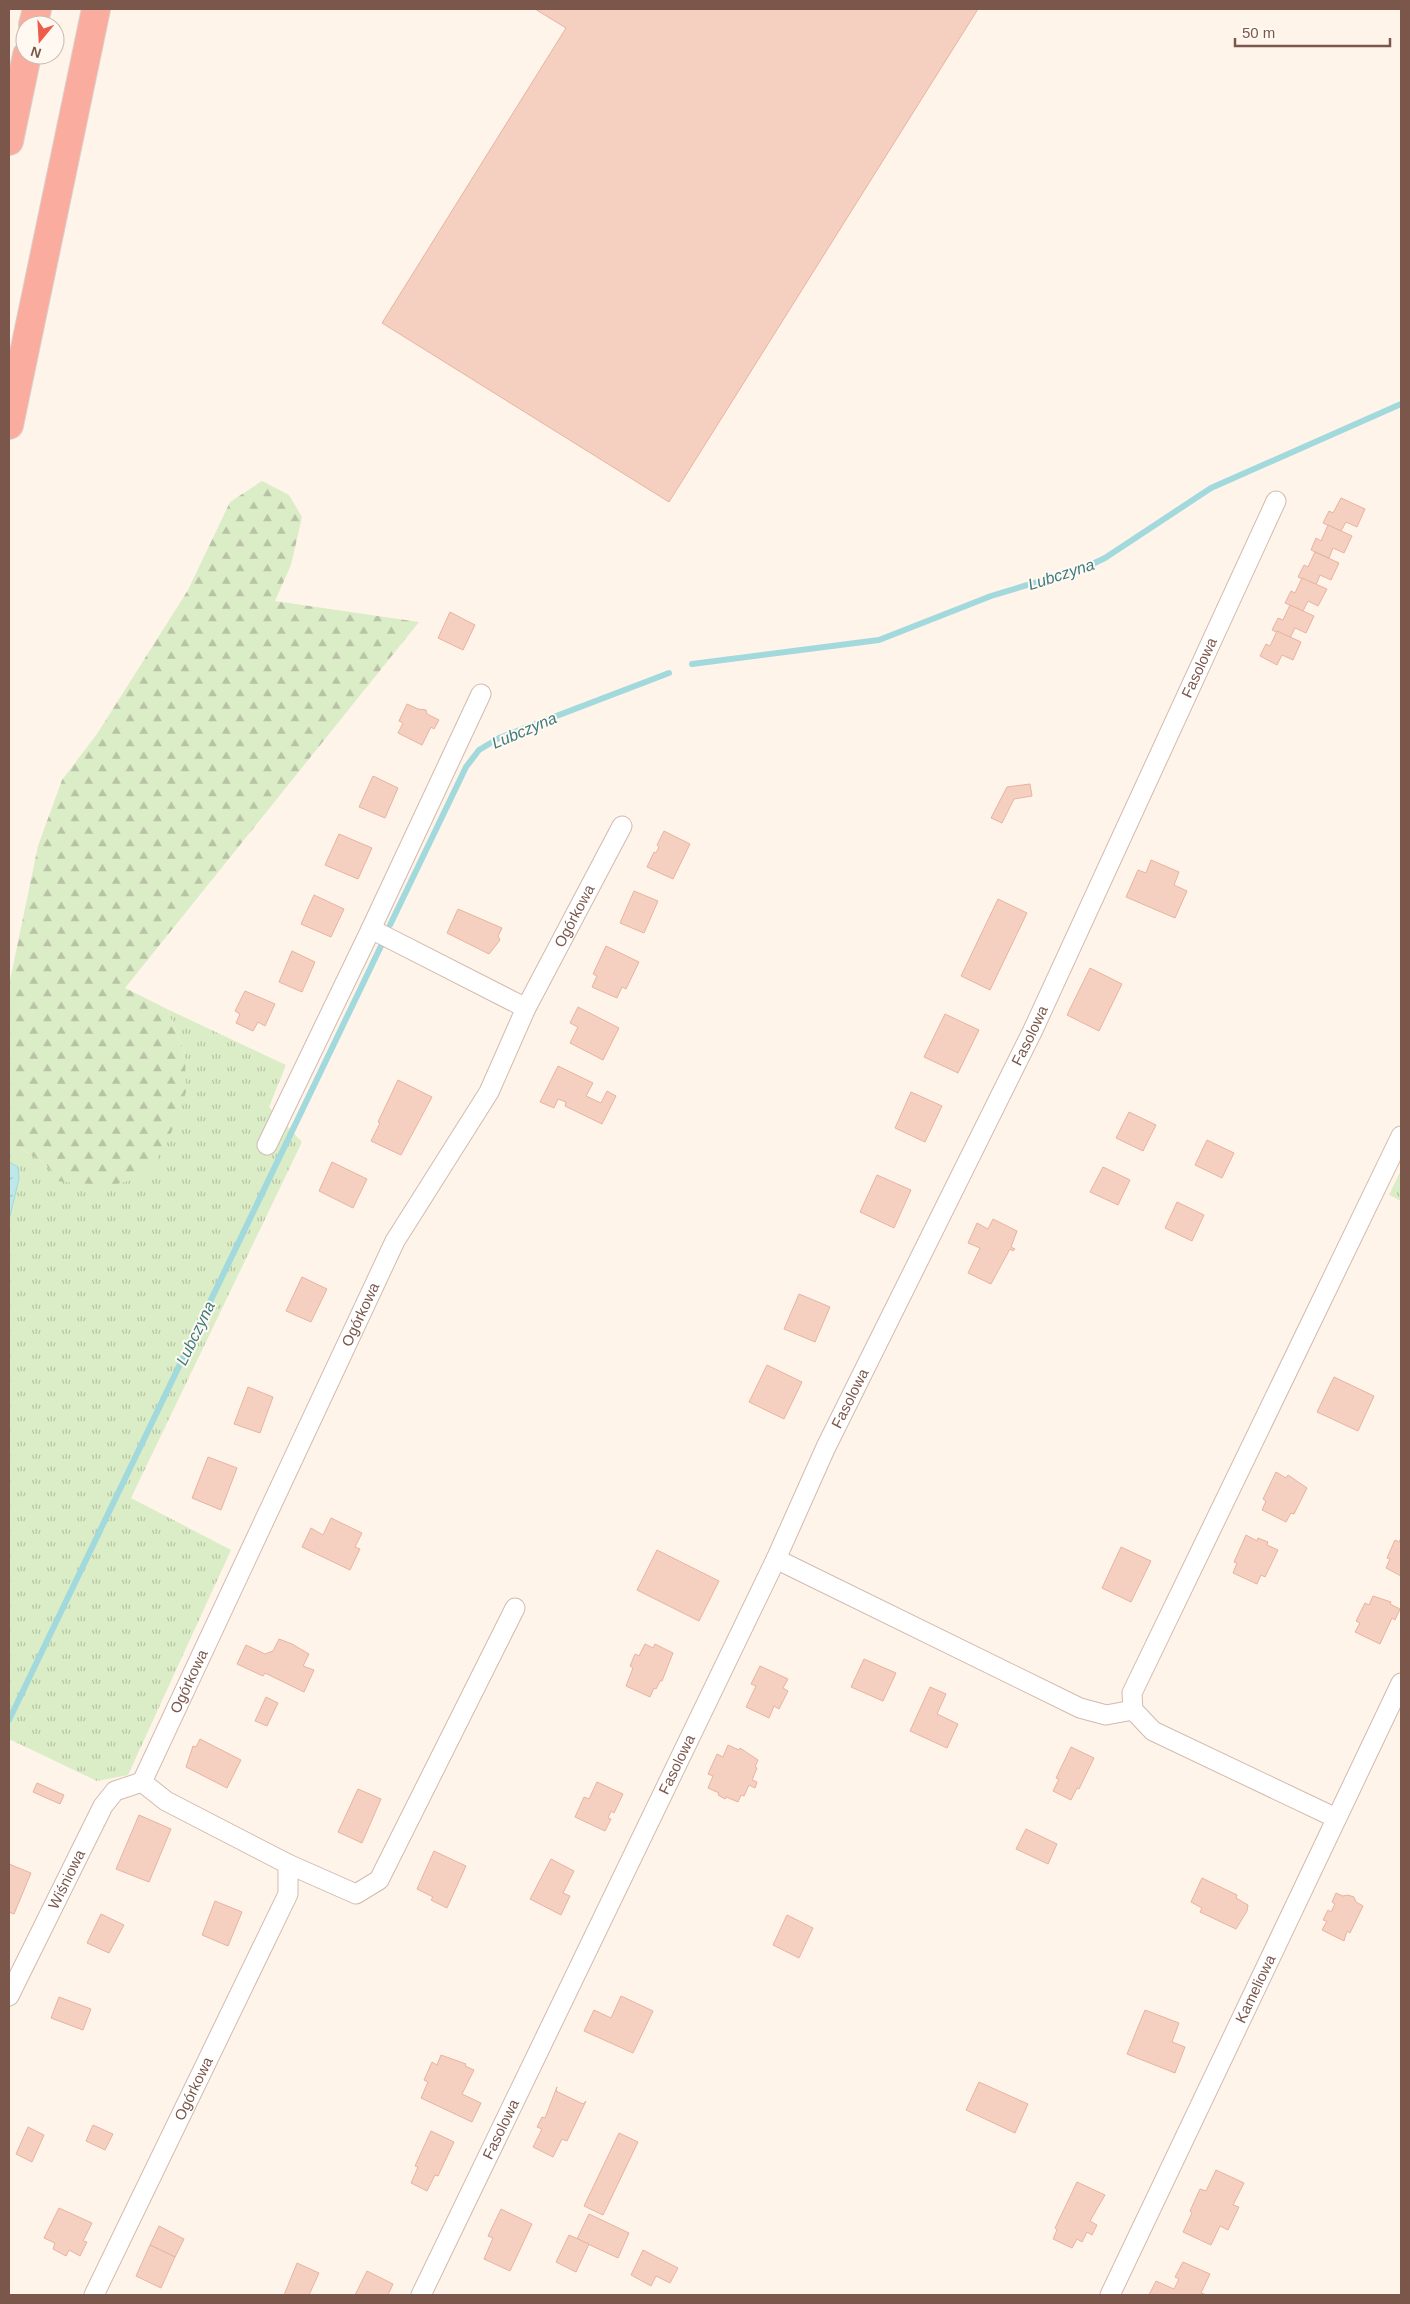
<svg xmlns="http://www.w3.org/2000/svg" width="1410" height="2304" viewBox="0 0 1410 2304" font-family="Arial,sans-serif">
  <style>
    .grass { fill: url(#grass-tufts) }
    .forest { fill: url(#forest-firs) }
    .water { fill: url(#water-ripples); stroke: #a2d9dc }
    .lines { fill: none; stroke-linecap: round; stroke-linejoin: round }
    .stream { stroke: #a2d9dc; stroke-width: 6 }
    .building { fill: #f5cfc0; stroke: #e9b39f }
    .minor-casing { stroke: #d2baae; stroke-width: 21 }
    .motorway-casing { stroke: #dad0cd; stroke-width: 30 }
    .minor { stroke: #fff; stroke-width: 19 }
    .motorway { stroke: #faad9f; stroke-width: 28 }
    .labels { text-anchor: middle; stroke-width: 4; stroke-linejoin: round; paint-order: stroke }
    .street-label { font-size: 15px; fill: #7b574b; stroke: #fff9f2 }
    .water-label { font-size: 16px; font-style: italic; fill: #3c7d81; stroke: #fff9f2 }
  </style>
  <defs>
    <pattern id="grass-tufts" width="24" height="20" patternUnits="userSpaceOnUse" patternTransform="scale(1.25)"><rect width="24" height="20" fill="#dbedc7"/><path d="M3 7l-1-3M5 7V3M7 7l1-3M15 17l-1-3M17 17v-4M19 17l1-3" fill="none" stroke="#b7c3a4"/></pattern>
    <pattern id="forest-firs" width="22" height="20" patternUnits="userSpaceOnUse" patternTransform="scale(1.25)"><rect width="22" height="20" fill="#dbedc7"/><path d="M5 1l3.5 6h-7zM16 11l3.5 6h-7z" fill="#b7c3a4"/></pattern>
    <pattern id="water-ripples" width="26" height="14" patternUnits="userSpaceOnUse" patternTransform="scale(1.25)"><rect width="26" height="14" fill="#bde8e9"/><path d="M2 4q2-2 4 0t4 0M15 11q2-2 4 0t4 0" fill="none" stroke="#9fbfbf"/></pattern>
  </defs>
  <rect width="100%" height="100%" fill="#fef4ea"/>
  <g class="grass">
    <path d="M167,1009L286,1065L269,1107L302,1142L131,1498L231,1550L128,1775L97,1781L11,1740L9,1743V1142L46,1164L58,1181L185,1054Z"/>
    <path d="M1401,1170V1201L1389,1195Z"/>
  </g>
  <path class="forest" d="M262,481L289,495L302,517L291,565L275,601L419,622L125,988L167,1009L185,1054L186,1092L171,1133L147,1176L117,1184H87L57,1181L46,1164L9,1142V985L38,846L62,780L97,734L188,590L230,502Z"/>
  <path class="water" d="M9,1162L18,1167L19,1179L9,1220Z"/>
  <g class="lines">
    <g class="stream">
      <path d="M692,664L879,640L991,596L1084,568L1105,558L1211,488L1401,404"/>
      <path d="M390,925L466,767L479,750L499,738L669,673"/>
      <path d="M9,1720L381,946"/>
    </g>
  </g>
  <g class="building">
    <path d="M535,9H978L669,502L382,323L566,28Z"/>
    <path d="M1341,498L1365,509L1357,527L1346,522L1341,531L1323,523L1329,511L1333,513Z"/>
    <path d="M1328,525L1352,536L1344,553L1333,548L1329,558L1311,550L1316,538L1321,541Z"/>
    <path d="M1315,552L1339,563L1331,580L1320,575L1316,585L1298,577L1304,565L1308,567Z"/>
    <path d="M1302,578L1327,589L1318,606L1308,601L1303,611L1285,603L1291,591L1295,593Z"/>
    <path d="M1290,605L1314,616L1306,633L1295,628L1290,638L1272,630L1278,618L1283,620Z"/>
    <path d="M450,612L475,625L463,650L438,638Z"/>
    <path d="M1277,631L1301,642L1293,660L1282,655L1277,665L1260,656L1266,644L1270,646Z"/>
    <path d="M407,704L418,709L426,710L427,714L439,720L434,729L431,727L422,745L398,733L403,723L399,721Z"/>
    <path d="M373,776L398,788L385,818L359,807Z"/>
    <path d="M1030,784L1032,796L1014,799L1002,823L991,818L1007,787Z"/>
    <path d="M664,831L690,844L673,879L647,867L654,852L656,853L659,847L657,845Z"/>
    <path d="M339,834L372,848L358,879L325,865Z"/>
    <path d="M1151,860L1179,872L1174,885L1187,891L1175,918L1126,897L1138,870L1146,873Z"/>
    <path d="M634,891L658,901L644,933L620,923Z"/>
    <path d="M314,895L344,909L331,937L301,924Z"/>
    <path d="M998,899L1027,913L990,990L961,976Z"/>
    <path d="M458,909L502,928L498,936L500,940L489,954L447,933Z"/>
    <path d="M606,946L639,962L626,989L622,987L617,998L592,987L597,976L593,974Z"/>
    <path d="M292,951L315,962L302,992L279,982Z"/>
    <path d="M1090,968L1122,984L1099,1031L1067,1015Z"/>
    <path d="M245,991L275,1004L265,1026L258,1022L253,1031L236,1023L240,1014L235,1011Z"/>
    <path d="M578,1007L619,1028L603,1060L570,1043L578,1027L570,1023Z"/>
    <path d="M945,1014L979,1030L958,1073L924,1057Z"/>
    <path d="M558,1066L593,1083L586,1096L601,1103L607,1091L616,1096L602,1124L565,1106L566,1102L558,1099L554,1108L540,1102Z"/>
    <path d="M398,1080L432,1097L401,1155L371,1141L380,1123L378,1122Z"/>
    <path d="M911,1092L942,1106L925,1142L895,1128Z"/>
    <path d="M1129,1112L1156,1125L1143,1151L1116,1138Z"/>
    <path d="M1207,1140L1234,1153L1222,1178L1195,1165Z"/>
    <path d="M332,1162L367,1179L353,1208L319,1191Z"/>
    <path d="M1103,1167L1130,1180L1118,1205L1090,1192Z"/>
    <path d="M877,1175L911,1190L894,1228L860,1212Z"/>
    <path d="M1177,1202L1204,1215L1192,1241L1165,1228Z"/>
    <path d="M993,1219L1017,1231L1011,1247L1015,1249L1013,1251L1010,1249L991,1284L968,1273L980,1248L968,1243L977,1223L988,1229Z"/>
    <path d="M302,1277L327,1289L311,1322L286,1311Z"/>
    <path d="M799,1294L830,1307L815,1342L784,1329Z"/>
    <path d="M767,1365L802,1382L784,1419L749,1402Z"/>
    <path d="M1334,1377L1374,1396L1358,1431L1317,1412Z"/>
    <path d="M248,1387L273,1397L260,1433L234,1424Z"/>
    <path d="M208,1457L237,1468L221,1510L192,1498Z"/>
    <path d="M1276,1472L1286,1478L1288,1475L1307,1488L1294,1514L1291,1513L1286,1522L1262,1510L1266,1501L1263,1499Z"/>
    <path d="M331,1518L362,1533L355,1547L360,1549L350,1570L302,1547L311,1528L323,1535Z"/>
    <path d="M1246,1535L1257,1541L1258,1538L1268,1542L1267,1545L1278,1550L1265,1577L1261,1575L1257,1584L1233,1573L1237,1563L1234,1562Z"/>
    <path d="M1401,1538V1576L1386,1568L1390,1559L1387,1558L1395,1540L1399,1542Z"/>
    <path d="M1121,1547L1151,1561L1131,1602L1102,1588Z"/>
    <path d="M657,1550L719,1581L699,1621L637,1590Z"/>
    <path d="M1373,1596L1391,1602L1390,1604L1400,1609L1395,1620L1392,1618L1380,1644L1355,1632L1360,1623L1356,1621L1365,1603L1369,1605Z"/>
    <path d="M279,1639L292,1644L309,1654L303,1666L314,1670L304,1692L265,1673L263,1676L237,1664L246,1645L265,1654L273,1651Z"/>
    <path d="M645,1644L653,1648L655,1644L673,1653L662,1681H660L656,1689L654,1688L650,1697L626,1686L633,1668L630,1666L635,1654L639,1656Z"/>
    <path d="M864,1659L896,1673L883,1701L851,1687Z"/>
    <path d="M760,1666L788,1679L783,1688L788,1691L779,1709L774,1706L769,1718L746,1707L756,1686L751,1684Z"/>
    <path d="M930,1687L946,1694L937,1714L958,1724L947,1748L910,1731Z"/>
    <path d="M266,1697L278,1703L267,1726L255,1721Z"/>
    <path d="M200,1739L241,1760L227,1788L186,1767L193,1746L196,1747Z"/>
    <path d="M728,1745L739,1750L740,1748L758,1760L755,1767L757,1768L752,1780L757,1782L755,1788L749,1785L744,1796L741,1795L738,1802L726,1797L725,1799L718,1795L719,1793L708,1788L713,1776L708,1774L717,1754L723,1757Z"/>
    <path d="M1071,1747L1094,1758L1079,1789L1077,1788L1071,1800L1053,1791L1059,1779L1056,1778Z"/>
    <path d="M597,1782L623,1794L614,1813L611,1811L608,1818L611,1819L605,1831L575,1817L584,1797L589,1799Z"/>
    <path d="M37,1783L64,1795L60,1804L33,1792Z"/>
    <path d="M358,1789L381,1799L362,1843L338,1832Z"/>
    <path d="M139,1815L171,1829L149,1882L116,1869Z"/>
    <path d="M1026,1829L1057,1844L1048,1864L1016,1849Z"/>
    <path d="M434,1851L466,1866L447,1908L431,1900L433,1897L417,1889Z"/>
    <path d="M551,1859L574,1871L563,1893L570,1896L561,1915L530,1899Z"/>
    <path d="M9,1864L31,1873L14,1914L9,1912Z"/>
    <path d="M1202,1878L1237,1895L1236,1898L1248,1905L1247,1911L1236,1929L1200,1912L1202,1908L1191,1902Z"/>
    <path d="M1336,1893L1343,1896L1348,1895L1354,1897L1356,1902L1363,1906L1350,1933L1347,1931L1344,1941L1322,1930L1327,1921L1323,1920L1328,1910L1331,1912L1335,1904L1332,1902Z"/>
    <path d="M215,1901L242,1912L228,1946L202,1935Z"/>
    <path d="M101,1914L124,1925L109,1953L87,1943Z"/>
    <path d="M787,1915L813,1928L799,1958L773,1945Z"/>
    <path d="M621,1996L653,2011L633,2053L584,2031L594,2010L611,2018Z"/>
    <path d="M59,1997L91,2009L83,2030L51,2018Z"/>
    <path d="M1145,2010L1179,2023L1172,2042L1185,2047L1175,2073L1127,2054Z"/>
    <path d="M441,2055L466,2064L465,2066L474,2070L462,2094L481,2103L472,2122L421,2098L428,2082L424,2080L432,2062L437,2065Z"/>
    <path d="M979,2082L1028,2104L1015,2133L966,2110Z"/>
    <path d="M557,2087L556,2091L583,2104L586,2101L567,2141L562,2139L553,2157L533,2147L542,2129L537,2127L542,2117L545,2118Z"/>
    <path d="M93,2125L113,2134L105,2150L86,2141Z"/>
    <path d="M28,2127L44,2135L32,2162L16,2154Z"/>
    <path d="M431,2131L454,2142L438,2176L435,2175L427,2191L411,2183L418,2167L415,2166Z"/>
    <path d="M619,2133L638,2142L603,2215L584,2206Z"/>
    <path d="M1216,2170L1244,2183L1233,2205L1239,2207L1228,2230L1220,2226L1211,2245L1183,2232L1192,2213L1190,2211L1200,2189L1206,2191Z"/>
    <path d="M1077,2182L1105,2195L1090,2221L1097,2225L1092,2235L1087,2232L1082,2242L1077,2239L1072,2248L1053,2239L1057,2230L1055,2228Z"/>
    <path d="M59,2208L92,2223L83,2241L87,2242L80,2256L69,2250L66,2256L53,2249L55,2243L44,2238Z"/>
    <path d="M501,2209L532,2224L510,2271L484,2259L493,2238L488,2236Z"/>
    <path d="M589,2214L629,2233L618,2258L577,2239Z"/>
    <path d="M159,2226L184,2239L175,2257L150,2245Z"/>
    <path d="M569,2235L589,2244L576,2272L556,2262Z"/>
    <path d="M150,2245L175,2257L161,2288L136,2276Z"/>
    <path d="M643,2250L678,2268L670,2283L656,2276L651,2286L631,2275Z"/>
    <path d="M1183,2262L1210,2274L1201,2293L1207,2295H1149L1156,2281L1174,2289L1179,2279L1175,2277Z"/>
    <path d="M297,2263L319,2273L309,2295H284Z"/>
    <path d="M367,2271L393,2284L388,2295H355Z"/>
  </g>
  <g class="lines">
    <g class="minor-casing">
      <g id="minor">
        <path d="M371,929L481,694"/>
        <path id="s1" d="M526,1008L622,826"/>
        <path d="M776,1559L1080,1708L1106,1715L1133,1710"/>
        <path id="s2" d="M142,1782L395,1241L489,1092L526,1008L371,929L267,1145"/>
        <path d="M1336,1818L1153,1731L1133,1710L1132,1693L1401,1136"/>
        <path d="M288,1864L356,1894L379,1880L515,1608"/>
        <path id="s3" d="M9,1996L103,1806L115,1791L142,1782"/>
        <path id="s4" d="M94,2295L288,1894V1864L166,1801L142,1782"/>
        <path id="s5" d="M421,2295L776,1559L826,1447L1033,1030L1276,501"/>
        <path id="s6" d="M1110,2295L1401,1683"/>
      </g>
    </g>
    <g class="motorway-casing">
      <g id="motorway">
        <path d="M33,25L37,9"/>
        <path d="M9,141L27,55"/>
        <path d="M9,425L96,9"/>
      </g>
    </g>
    <use href="#minor" class="minor"/>
    <use href="#motorway" class="motorway"/>
  </g>
  <g class="labels">
    <g class="street-label">
      <text dy="5" stroke="none"><textPath href="#s5" startOffset="1804">Fasolowa</textPath></text>
      <text dy="5" stroke="none"><textPath href="#s1" startOffset="104">Ogórkowa</textPath></text>
      <text dy="5" stroke="none"><textPath href="#s5" startOffset="1399">Fasolowa</textPath></text>
      <text dy="5" stroke="none"><textPath href="#s2" startOffset="516">Ogórkowa</textPath></text>
      <text dy="5" stroke="none"><textPath href="#s5" startOffset="994">Fasolowa</textPath></text>
      <text dy="5" stroke="none"><textPath href="#s2" startOffset="111">Ogórkowa</textPath></text>
      <text dy="5" stroke="none"><textPath href="#s5" startOffset="589">Fasolowa</textPath></text>
      <text dy="5" stroke="none"><textPath href="#s3" startOffset="130">Wiśniowa</textPath></text>
      <text dy="5" stroke="none"><textPath href="#s6" startOffset="339">Kameliowa</textPath></text>
      <text dy="5" stroke="none"><textPath href="#s4" startOffset="229">Ogórkowa</textPath></text>
      <text dy="5" stroke="none"><textPath href="#s5" startOffset="184">Fasolowa</textPath></text>
    </g>
    <g class="water-label">
      <text transform="translate(1061 574) rotate(-18)" y="6">Lubczyna</text>
      <text transform="translate(524 730) rotate(-23)" y="6">Lubczyna</text>
      <text transform="translate(195 1333) rotate(-64)" y="6">Lubczyna</text>
    </g>
  </g>
  <rect width="1410" height="2304" fill="none" stroke="#7b574b" stroke-width="20"/>
  <g transform="translate(40 40) rotate(198)"><circle r="24" fill="#fff9f2" stroke="#cab8af"/>
  <path d="M0-4L9 19L0 12L-9 19Z" fill="#ed5d4a"/>
  <text y="-8" font-size="14" font-weight="bold" text-anchor="middle" fill="#7b574b">N</text>
  </g>
  <path d="M1235 38v8h155v-8" fill="none" stroke="#7b574b" stroke-width="2.5"/>
  <text x="1242" y="38" font-size="15" fill="#7b574b" stroke="#fff9f2" stroke-width="4" paint-order="stroke">50 m</text>
</svg>
